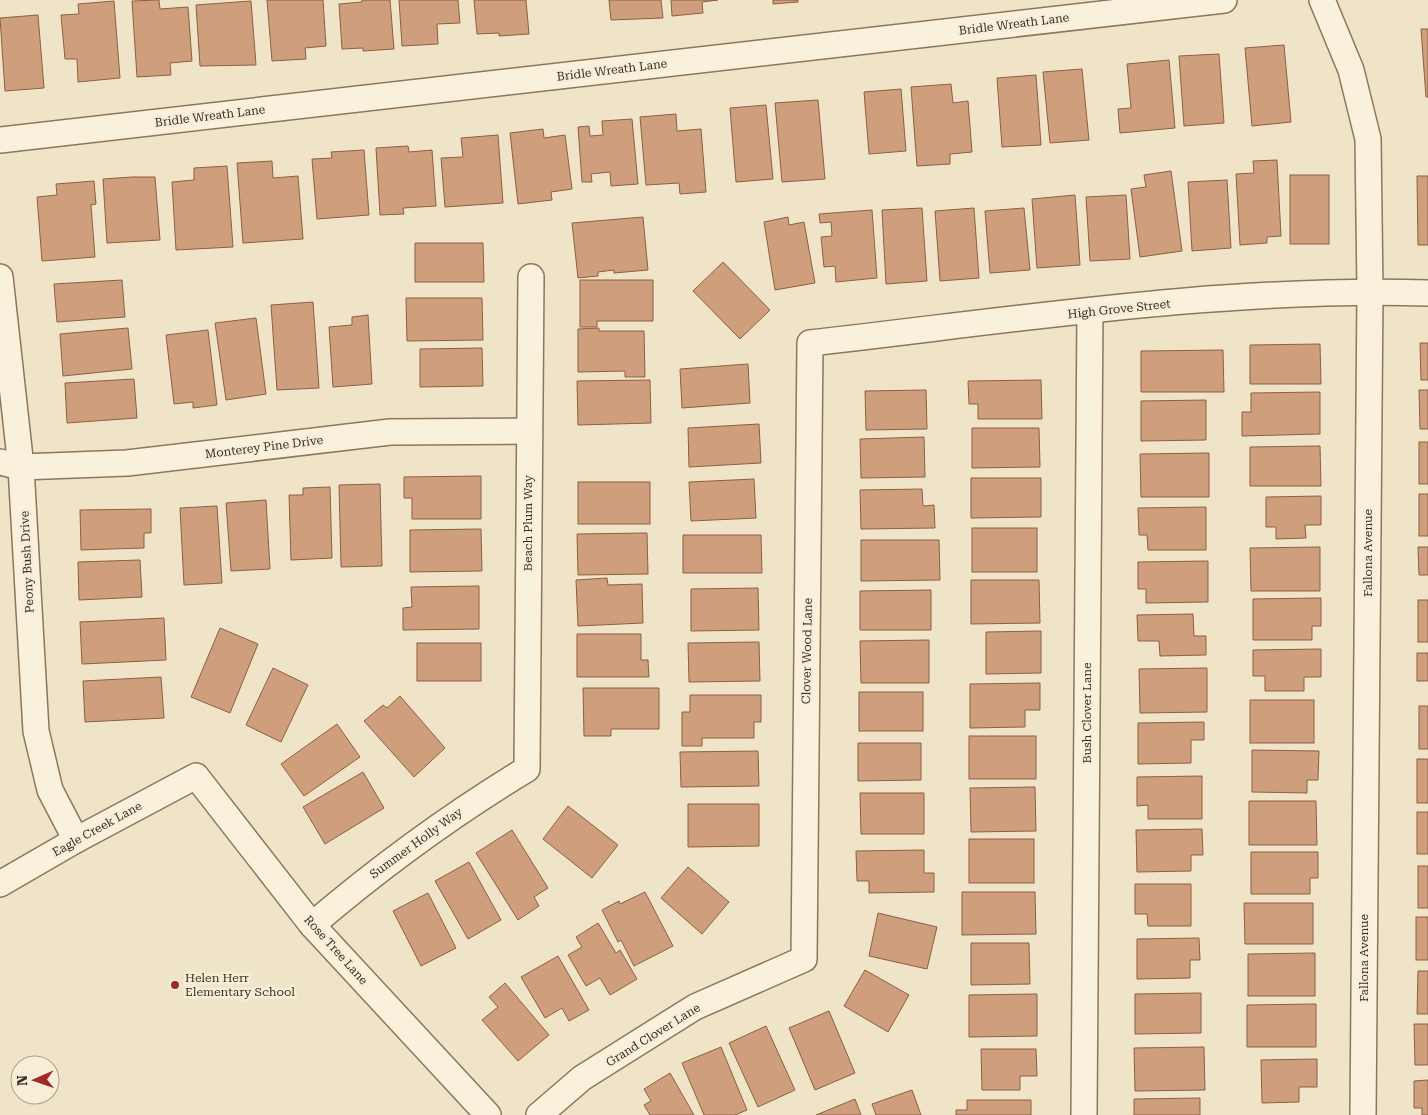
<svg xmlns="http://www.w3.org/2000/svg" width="1428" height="1115" viewBox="0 0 1428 1115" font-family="'Roboto Serif',serif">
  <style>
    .building { fill: #cf9f7d; stroke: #8d5f41 }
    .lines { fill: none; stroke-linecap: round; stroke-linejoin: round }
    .street-casing { stroke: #8d765c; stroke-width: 28 }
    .street { stroke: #faf1dc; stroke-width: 25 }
    .poi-dot { fill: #9e2a2b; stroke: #f7eed8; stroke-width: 2 }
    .labels { text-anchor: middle; stroke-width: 5; stroke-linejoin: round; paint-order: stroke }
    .street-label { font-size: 12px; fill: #3d2e20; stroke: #f7eed8 }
    .poi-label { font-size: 12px; fill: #3d2e20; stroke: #f7eed8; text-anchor: start }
  </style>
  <rect width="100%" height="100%" fill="#f0e4c8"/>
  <g class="building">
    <path d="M159,0L160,9L188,7L192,61L170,63L171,75L137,77L132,1Z"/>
    <path d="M267,0H323L326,46L305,48L306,59L272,61Z"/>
    <path d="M362,0H390L394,49L363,51V48L342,49L339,4L362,2Z"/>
    <path d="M399,0H458L460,23L437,24L438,44L402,46Z"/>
    <path d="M474,0H526L529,34L499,36V33L477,34Z"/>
    <path d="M609,0H661L663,18L611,20Z"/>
    <path d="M671,0H718L702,2L703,13L672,16Z"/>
    <path d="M773,0H798V2L773,4Z"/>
    <path d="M114,1L120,78L78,82L77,59H65L61,15L79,14L78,4Z"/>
    <path d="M251,1L256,65L200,66L196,5Z"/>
    <path d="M38,15L44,88L5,91L0,18Z"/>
    <path d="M1421,29H1428V97H1426Z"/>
    <path d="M1284,45L1291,122L1252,126L1245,48Z"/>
    <path d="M1219,54L1224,123L1184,126L1179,56Z"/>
    <path d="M1169,60L1175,128L1120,133L1118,109L1131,108L1127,64Z"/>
    <path d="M1082,69L1089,140L1050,143L1043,72Z"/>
    <path d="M1036,75L1041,145L1002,147L997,78Z"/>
    <path d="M951,84L953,103L968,101L972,152L950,154V164L917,166L911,87Z"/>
    <path d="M901,89L906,151L869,154L864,92Z"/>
    <path d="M818,100L825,179L782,182L775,103Z"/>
    <path d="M766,105L773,179L736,182L730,108Z"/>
    <path d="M676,114L677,131L701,129L706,192L680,194L679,183L646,185L640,117Z"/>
    <path d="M632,119L638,184L611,186L610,172L591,174L592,182H582L578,127L589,126L590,136L603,135L602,121Z"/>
    <path d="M543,129L544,138L565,135L572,189L551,192L552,200L518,204L510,133Z"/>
    <path d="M498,135L503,203L445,207L441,158L463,157L461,138Z"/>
    <path d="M408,146L409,152L432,150L436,206L403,208L404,214L380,215L376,148Z"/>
    <path d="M364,150L369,215L317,219L312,159L332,158L331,152Z"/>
    <path d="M1277,160L1281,236L1267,237V243L1240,245L1236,174L1254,173L1253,161Z"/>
    <path d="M272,161L273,178L298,176L303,239L243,243L237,163Z"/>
    <path d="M227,166L233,247L176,250L172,182L194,180V168Z"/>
    <path d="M1171,171L1182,251L1140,257L1131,189L1146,187L1144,175Z"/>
    <rect x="1290" y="175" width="39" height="69"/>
    <path d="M1417,176H1428V245H1418Z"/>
    <path d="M132,177H155L160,240L107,243L103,179Z"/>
    <path d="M1227,180L1231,248L1192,251L1188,182Z"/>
    <path d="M94,181L96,204L91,205L95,257L42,261L37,197L57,195L56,184Z"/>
    <path d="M1075,195L1080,265L1037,268L1032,199Z"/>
    <path d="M1126,195L1130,259L1090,261L1086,197Z"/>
    <path d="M922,208L927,281L886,284L882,210Z"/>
    <path d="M974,208L979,278L940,281L935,211Z"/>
    <path d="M1024,208L1030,270L990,273L985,211Z"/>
    <path d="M872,210L877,278L836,282L835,266L824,267L821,237L832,236L831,222L820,223L819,214Z"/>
    <path d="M643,217L648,270L614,273V270L598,272V276L578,278L572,223Z"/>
    <path d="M788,217L789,225L804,222L815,283L775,290L764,222Z"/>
    <path d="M415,243H483L484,282H415Z"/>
    <path d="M723,262L770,310L740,339L693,291Z"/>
    <path d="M122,280L125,317L57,322L54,284Z"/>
    <path d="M580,280H653V321H597V327H580Z"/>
    <path d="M406,298H482L483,340L407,341Z"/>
    <path d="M313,302L319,388L277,390L271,305Z"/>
    <path d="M368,315L372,384L333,387L329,327L352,325V317Z"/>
    <path d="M256,318L266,394L226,400L215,323Z"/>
    <path d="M128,328L132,369L63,376L60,334Z"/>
    <path d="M599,328V331H644L645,377H625V371L578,372V329Z"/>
    <path d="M208,330L217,405L193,408V402L174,404L166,335Z"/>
    <path d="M1420,343H1428V380H1421Z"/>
    <path d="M1320,344L1321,384H1250V345Z"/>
    <path d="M482,348L483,386L420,387V349Z"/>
    <path d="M1223,350L1224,392H1141V351Z"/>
    <path d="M748,364L750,403L682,408L680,369Z"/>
    <path d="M134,379L137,418L67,423L65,383Z"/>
    <path d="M650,380L651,423L578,425L577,381Z"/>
    <path d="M1041,380L1042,419H978V404H969L968,381Z"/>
    <path d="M926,390L927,429L866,430L865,391Z"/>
    <path d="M1419,390H1428V429H1420Z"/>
    <path d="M1320,392V434L1242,436V412H1251V393Z"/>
    <path d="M1206,400V440L1141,441V401Z"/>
    <path d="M759,424L761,463L689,467L688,428Z"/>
    <path d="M972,428H1039L1040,467L972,468Z"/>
    <path d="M924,437L925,477L861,478L860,439Z"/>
    <rect x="1419" y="442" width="9" height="42"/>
    <path d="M1320,446L1321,486H1250V447Z"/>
    <path d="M1209,453V497H1141L1140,454Z"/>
    <path d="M481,476V519H412V498H404V477Z"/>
    <path d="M971,478H1041V517L971,518Z"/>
    <path d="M754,479L756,518L691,521L689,482Z"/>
    <rect x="578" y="482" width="72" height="42"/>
    <path d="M380,484L382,566L341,567L339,485Z"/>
    <path d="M330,487L332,558L291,560L289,495H303V488Z"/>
    <path d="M922,489L923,506L934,505L935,528L861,529L860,490Z"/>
    <rect x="1419" y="494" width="9" height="42"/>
    <path d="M1321,496V525H1305L1306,538L1276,539V527H1266V497Z"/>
    <path d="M266,500L270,569L231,571L226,503Z"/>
    <path d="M217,506L222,583L184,585L180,508Z"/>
    <path d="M1206,507V550H1148L1147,535H1139L1138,508Z"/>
    <path d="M151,509V533H144V548L81,550L80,510Z"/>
    <rect x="972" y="528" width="65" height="44"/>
    <path d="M481,529L482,571L410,572V530Z"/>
    <path d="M647,533L648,574L578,575L577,534Z"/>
    <path d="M683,535H761L762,573H683Z"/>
    <path d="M861,540H939L940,580L861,581Z"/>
    <path d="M1320,547V591H1251L1250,548Z"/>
    <path d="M1418,547H1428V575H1419Z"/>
    <path d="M140,560L142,597L79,600L78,562Z"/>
    <path d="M1208,561V602L1146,603V589H1138V562Z"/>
    <path d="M607,578L608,585L642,584L643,623L578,626L576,580Z"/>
    <path d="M971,580H1039L1040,623L971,624Z"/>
    <path d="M479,586V629L403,630V608L412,607L411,587Z"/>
    <path d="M758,588L759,630L691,631V589Z"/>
    <path d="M931,590V630H860V591Z"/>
    <path d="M1321,598V626H1312V640H1253V599Z"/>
    <rect x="1418" y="600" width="10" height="42"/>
    <path d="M1193,614L1194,636H1206V655L1160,656L1159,641H1138L1137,615Z"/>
    <path d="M164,618L166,660L82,664L80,622Z"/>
    <path d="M220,628L258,644L230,713L191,697Z"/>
    <path d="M1041,631V673L986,674V632Z"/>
    <path d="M577,634H641V660H648L649,677H577Z"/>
    <path d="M929,640V683H861L860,641Z"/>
    <path d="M759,642L760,681L689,682L688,643Z"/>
    <rect x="417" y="643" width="64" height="38"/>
    <path d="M1321,649V677H1304V691H1265V676H1253V650Z"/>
    <rect x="1417" y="653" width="11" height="28"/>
    <path d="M273,668L308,685L281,742L246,725Z"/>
    <path d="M1207,668V712L1140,713L1139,669Z"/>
    <path d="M161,677L164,718L85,722L83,681Z"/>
    <path d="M1040,683V710H1025V727L970,728V684Z"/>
    <path d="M583,688H659V729H611V736H584Z"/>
    <rect x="859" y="692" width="64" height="39"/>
    <path d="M690,695H761V722H754V738H702V746H682V712H690Z"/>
    <path d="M400,696L445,748L414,777L364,721L383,705L387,708Z"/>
    <rect x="1250" y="700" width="64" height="43"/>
    <rect x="1419" y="706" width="9" height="43"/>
    <path d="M1204,722V740H1191V763L1138,764V723Z"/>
    <path d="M337,724L360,757L304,796L281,764Z"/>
    <rect x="969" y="736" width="67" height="43"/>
    <path d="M858,743H921V780L858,781Z"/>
    <path d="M1252,750L1319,751L1318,780H1307V793L1252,792Z"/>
    <path d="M758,751L759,786L681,787L680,752Z"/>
    <rect x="1417" y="759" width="11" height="44"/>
    <path d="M363,772L384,808L325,844L303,807Z"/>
    <path d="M1202,776V819H1148V805L1137,806V777Z"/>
    <path d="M1035,787L1036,831L971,832L970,788Z"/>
    <path d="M860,793H924V834H861Z"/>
    <path d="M1249,801H1316L1317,845H1249Z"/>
    <path d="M688,804H759V846L688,847Z"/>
    <path d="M568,806L618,845L592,878L543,839Z"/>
    <rect x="1417" y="812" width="11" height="42"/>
    <path d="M1202,829L1203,855H1191V871L1137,872L1136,830Z"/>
    <path d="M512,830L548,888L534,897L539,906L518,920L476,853Z"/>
    <rect x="969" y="839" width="65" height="44"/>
    <path d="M924,850V873H934V892L869,893V881H857L856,851Z"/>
    <path d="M1251,852H1318V878H1310V894H1251Z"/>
    <path d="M469,862L501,920L468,939L435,881Z"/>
    <rect x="1418" y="866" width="10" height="42"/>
    <path d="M688,867L729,902L702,934L661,898Z"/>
    <path d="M1135,884H1191V926H1148L1147,914H1135Z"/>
    <path d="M645,892L673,946L634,966L621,940L618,942L602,910L619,901L620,904Z"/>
    <path d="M962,892H1035L1036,934L962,935Z"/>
    <path d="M428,893L456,948L421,966L393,911Z"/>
    <path d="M1244,903H1313V944H1245Z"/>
    <path d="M878,913L937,927L927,969L869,956Z"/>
    <rect x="1416" y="917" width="12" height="43"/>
    <path d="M598,923L616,953L620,950L637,979L610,995L600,978L586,986L568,955L582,947L576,937Z"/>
    <path d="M1199,938L1200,960H1190V978L1137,979V939Z"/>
    <path d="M971,943H1029L1030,984L971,985Z"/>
    <path d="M1315,953V996H1248V954Z"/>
    <path d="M558,956L589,1010L569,1021L562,1008L545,1018L521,977Z"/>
    <path d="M865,970L909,995L888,1032L844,1006Z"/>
    <path d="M1418,971H1428V1014H1417Z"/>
    <path d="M505,983L549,1035L518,1061L482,1020L498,1007L489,997Z"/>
    <path d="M1201,993V1033L1135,1034V994Z"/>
    <path d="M1037,994V1036L969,1037V995Z"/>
    <path d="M1316,1004V1047H1247V1005Z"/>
    <path d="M829,1011L855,1073L815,1090L789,1028Z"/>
    <path d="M1414,1024H1428V1065H1415Z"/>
    <path d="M766,1026L795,1090L758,1107L729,1043Z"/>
    <path d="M721,1047L747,1110L735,1115H704L682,1063Z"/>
    <path d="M1204,1047L1205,1090L1135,1091L1134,1048Z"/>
    <path d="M981,1049H1036L1037,1076H1020V1090H982Z"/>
    <path d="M1317,1059V1087H1299V1102L1262,1103L1261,1060Z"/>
    <path d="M670,1073L694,1115H650L644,1105L651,1101L644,1089Z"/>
    <path d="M1428,1080V1115H1422V1108H1414V1081Z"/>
    <path d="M912,1090L921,1115H876L872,1104Z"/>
    <path d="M1200,1098V1115H1134V1099Z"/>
    <path d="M855,1099L861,1115H816Z"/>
    <path d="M967,1100H1031V1115H956V1110H967Z"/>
  </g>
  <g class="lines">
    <g class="street-casing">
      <g id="street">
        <path d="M1322,0L1351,70L1368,139L1370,292L1363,1115"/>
        <path d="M0,140L1224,0"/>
        <path d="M0,277L21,467L36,731L50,790L76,840"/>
        <path d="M0,462L21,467L127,463L390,432L528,431"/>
        <path d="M0,884L76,840L196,776L312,925L488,1115"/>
        <path d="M312,925C380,867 451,815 527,769L531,277"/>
        <path d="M539,1115L582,1078L695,1007L804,959L810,343C1015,320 1221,287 1428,293"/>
        <path d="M1084,1115L1090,311"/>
      </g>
    </g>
    <use href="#street" class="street"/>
  </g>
  <circle class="poi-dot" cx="175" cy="985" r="5"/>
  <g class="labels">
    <g class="street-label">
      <text transform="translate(1014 24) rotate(-7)" y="4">Bridle Wreath Lane</text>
      <text transform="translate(612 70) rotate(-7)" y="4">Bridle Wreath Lane</text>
      <text transform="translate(210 116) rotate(-7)" y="4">Bridle Wreath Lane</text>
      <text transform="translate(1119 309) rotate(-6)" y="4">High Grove Street</text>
      <text transform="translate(264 447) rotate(-7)" y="4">Monterey Pine Drive</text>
      <text transform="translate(528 523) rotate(-90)" y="4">Beach Plum Way</text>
      <text transform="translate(1368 553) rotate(-90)" y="4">Fallona Avenue</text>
      <text transform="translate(27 562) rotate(-93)" y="4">Peony Bush Drive</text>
      <text transform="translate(807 651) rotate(-89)" y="4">Clover Wood Lane</text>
      <text transform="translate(1087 713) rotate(-90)" y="4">Bush Clover Lane</text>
      <text transform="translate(97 829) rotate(-29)" y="4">Eagle Creek Lane</text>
      <text transform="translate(416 843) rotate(-36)" y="4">Summer Holly Way</text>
      <text transform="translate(336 950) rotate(48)" y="4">Rose Tree Lane</text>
      <text transform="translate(1364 958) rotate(-90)" y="4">Fallona Avenue</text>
      <text transform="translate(653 1035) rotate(-32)" y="4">Grand Clover Lane</text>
    </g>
    <g class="poi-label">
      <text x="185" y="982">Helen Herr<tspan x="185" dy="14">Elementary School</tspan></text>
    </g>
  </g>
  <g transform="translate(35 1080) rotate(268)"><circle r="24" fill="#f7eed8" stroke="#ada18e"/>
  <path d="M0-4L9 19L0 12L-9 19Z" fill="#9e2a2b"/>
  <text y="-8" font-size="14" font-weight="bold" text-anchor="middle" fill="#3d2e20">N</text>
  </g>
</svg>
